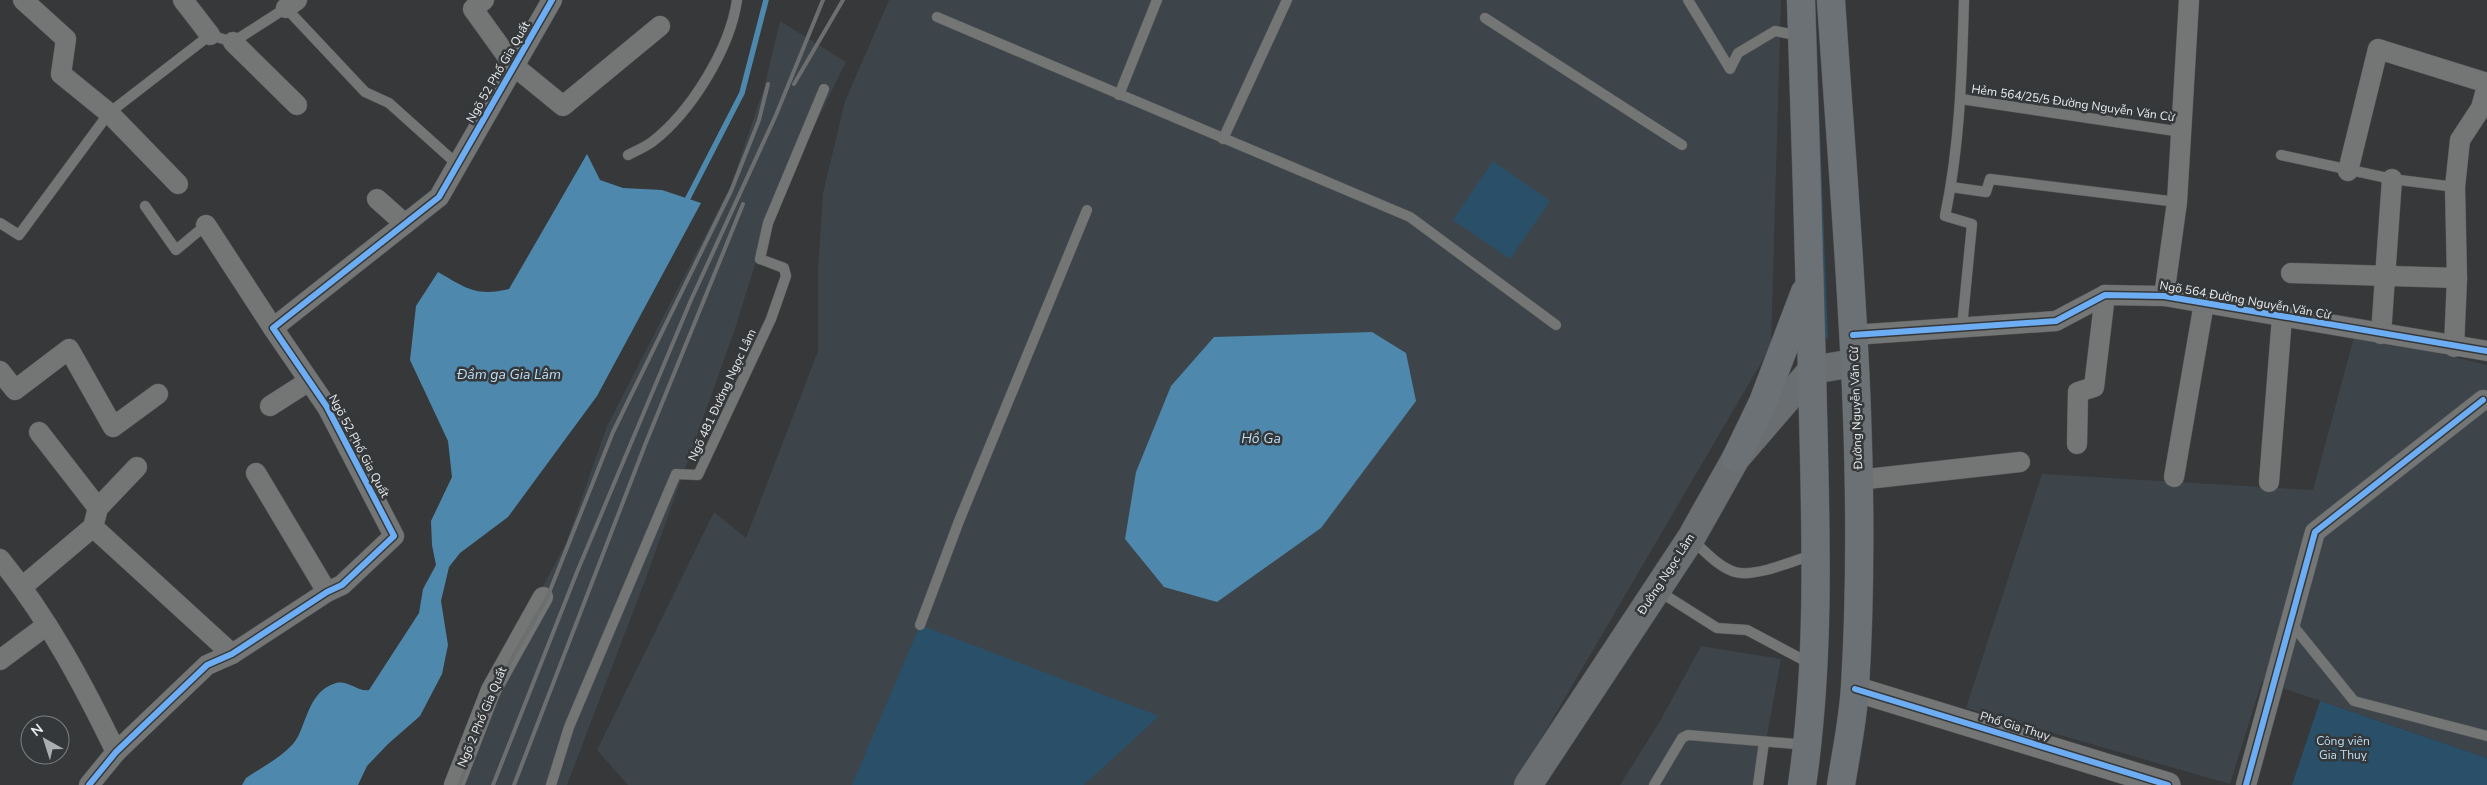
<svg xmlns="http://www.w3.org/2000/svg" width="2487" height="785" viewBox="0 0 2487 785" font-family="'Nunito Sans',sans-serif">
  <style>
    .built { fill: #3d444a }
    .green { fill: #2a5069 }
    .water { fill: #4f88ad }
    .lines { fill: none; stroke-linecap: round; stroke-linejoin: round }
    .stream { stroke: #4f88ad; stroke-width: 5.5 }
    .service-casing { stroke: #535556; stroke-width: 11 }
    .minor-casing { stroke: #535556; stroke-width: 21 }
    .tertiary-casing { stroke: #535556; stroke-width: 26 }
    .secondary-casing { stroke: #535556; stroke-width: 29 }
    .primary-casing { stroke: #535556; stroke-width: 29 }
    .service { stroke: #747575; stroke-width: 10 }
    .minor { stroke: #747575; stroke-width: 20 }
    .tertiary { stroke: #747575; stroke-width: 25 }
    .secondary { stroke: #6b6e70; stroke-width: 28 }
    .primary { stroke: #6c7175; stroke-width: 28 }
    .rail { stroke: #6c6e6f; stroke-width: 4 }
    .cycleway-casing { stroke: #35383a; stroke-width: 9 }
    .cycleway { stroke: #6dadf4; stroke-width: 6 }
    .labels { text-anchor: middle; stroke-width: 5; stroke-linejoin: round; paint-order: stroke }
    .street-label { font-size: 12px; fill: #eaeced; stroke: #35383a }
    .park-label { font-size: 12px; fill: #bddef5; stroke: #35383a }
    .water-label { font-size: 14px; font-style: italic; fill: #bddef5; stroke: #35383a }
  </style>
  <rect width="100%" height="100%" fill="#363839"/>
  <g class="built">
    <path d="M889,0H1781L1771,346L1514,785H628L597,750L714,512L746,538L818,351V271L823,193L845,101Z"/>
    <path d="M780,21L846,62L790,176L757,258L735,329L646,578L567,785H449L488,690L566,543L607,426L731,185L764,88Z"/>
    <path d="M2355,333L2487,365V758L2262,681L2230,784L1966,708L2042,474L2313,490Z"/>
    <path d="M1701,646L1781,659L1758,785H1620L1660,721Z"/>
  </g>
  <g class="green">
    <path d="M1810,0H1815L1828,340L1824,335Z"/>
    <path d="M1493,161L1550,201L1510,259L1453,220Z"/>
    <path d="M920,625L1159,716L1084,785H852Z"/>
    <path d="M2320,701L2487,758V785H2292Z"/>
  </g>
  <g class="water">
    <path d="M587,154L600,180L623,188L662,190L701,203L597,396L508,517L460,553L449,567L441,601L448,645L442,674L420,716L388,744L367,766L358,785H242L246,778C261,768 280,758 293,744C307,728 306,692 336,683C349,680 357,692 369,690L419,613L423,589L436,565L432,545L431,521L452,477L448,441L410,360L416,306L438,272C466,288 476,297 509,289Z"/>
    <path d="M1372,332L1406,353L1416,401L1321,528L1217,602L1164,587L1125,539L1136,472L1171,386L1214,337Z"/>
  </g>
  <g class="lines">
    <path class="stream" d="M688,198L742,93L766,0"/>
    <g class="service-casing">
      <g id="service">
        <path d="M1688,0L1730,69L1738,53L1775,31L1801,36"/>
        <path d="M937,17L1410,217L1556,325"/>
        <path d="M1485,18L1682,145"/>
        <path d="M1119,95L1157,0"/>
        <path d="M1961,99L2182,132"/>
        <path d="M1223,139L1287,0"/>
        <path d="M628,155C636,151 645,147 652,142C691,112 730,49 737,0"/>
        <path d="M2281,155L2392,179L2455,187"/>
        <path d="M1951,187L1986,192L1990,179L2177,202"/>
        <path d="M145,206L176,250L206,225"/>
        <path d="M0,223L19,235L109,113L210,35L233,42L286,8L365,92L389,103L458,165"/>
        <path d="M1962,327L1972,224L1945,216C1960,145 1962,72 1964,0"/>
        <path d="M1691,539C1704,550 1718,567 1735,572C1755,578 1795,560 1815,554"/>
        <path d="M1657,590L1717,628L1747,630L1811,664"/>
        <path d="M2290,622L2354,701L2487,736"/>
        <path d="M920,625L959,521L1087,210"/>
        <path d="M551,785L569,727L676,474L698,475L771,319L786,276L784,268L760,259L768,223L824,89"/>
        <path d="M1654,785L1682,738L1688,735L1807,745"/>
        <path d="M1758,785L1764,742"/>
      </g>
    </g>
    <g class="minor-casing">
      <g id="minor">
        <path d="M23,0L66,39L61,74L109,113L178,184"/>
        <path d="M183,0L210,35"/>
        <path d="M484,0L473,9L514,66L563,106L660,26"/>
        <path d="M286,8L297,0"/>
        <path d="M233,42L297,105"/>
        <path d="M2348,171L2378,49L2487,83"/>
        <path d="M377,199L405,224"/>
        <path d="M206,225L273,328"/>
        <path d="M2291,273L2457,278"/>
        <path d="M2164,296L2177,202L2189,0"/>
        <path d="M2381,334L2392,179"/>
        <path d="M1853,335L2056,321L2105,295L2164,296L2487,351"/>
        <path d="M2454,347L2457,278L2455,187L2460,140L2481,108L2487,86"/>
        <path d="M0,371L15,390L69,349L113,427L158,394"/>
        <path d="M270,406L309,381"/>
        <path d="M39,432L98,508"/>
        <path d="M2077,444L2078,392L2094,387L2105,295"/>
        <path d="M256,473L327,592"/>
        <path d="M2174,477L2204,303"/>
        <path d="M1858,480L2020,462"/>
        <path d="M2269,482L2282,317"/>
        <path d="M93,527L232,654"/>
        <path d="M0,559C48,618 83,684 116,752"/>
        <path d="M22,587L93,527L98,508L137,467"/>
        <path d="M0,660L47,625"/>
        <path d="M89,785L116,752L207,665L232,654L327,592L342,585L394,536L327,407L273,328L439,197L552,0"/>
        <path d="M454,785L491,690L543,597"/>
        <path d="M2246,785L2315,532L2483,400"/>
      </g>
    </g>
    <g class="tertiary-casing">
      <path id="tertiary" d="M1855,689L2168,785"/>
    </g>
    <g class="secondary-casing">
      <path id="secondary" d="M1528,785L1691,538L1736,458L1812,370L1854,363"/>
    </g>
    <g class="primary-casing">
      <g id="primary">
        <path d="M1801,0C1805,124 1809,247 1812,371C1815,509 1822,648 1802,785"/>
        <path d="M1831,0C1846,228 1869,458 1855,687C1853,720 1846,753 1841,785"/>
        <path d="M1736,458L1763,402L1805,292"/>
      </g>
    </g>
    <use href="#service" class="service"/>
    <use href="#minor" class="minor"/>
    <use href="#tertiary" class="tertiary"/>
    <use href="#secondary" class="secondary"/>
    <use href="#primary" class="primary"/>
    <g class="rail">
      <path d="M794,84L843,0"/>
      <path d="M459,785L511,660L547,598L613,432L731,191L759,120L768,84"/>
      <path d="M493,785L577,572L691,300L776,115L823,0"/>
      <path d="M514,785L645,445L743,204"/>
    </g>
    <g class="cycleway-casing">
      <g id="cycleway">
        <path d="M1853,335L2056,321L2105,295L2164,296L2487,351"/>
        <path d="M1855,689L2168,785"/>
        <path d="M89,785L116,752L207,665L232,654L327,592L342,585L394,536L327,407L273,328L439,197L552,0"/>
        <path d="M2246,785L2315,532L2483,400"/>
      </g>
    </g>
    <use href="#cycleway" class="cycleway"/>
  </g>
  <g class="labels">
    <g class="street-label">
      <text transform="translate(498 72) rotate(-60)" y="4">Ngõ 52 Phố Gia Quất</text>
      <text transform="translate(2073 103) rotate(8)" y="4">Hẻm 564/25/5 Đường Nguyễn Văn Cừ</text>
      <text transform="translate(2245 300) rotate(10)" y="4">Ngõ 564 Đường Nguyễn Văn Cừ</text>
      <text transform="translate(722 395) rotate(-65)" y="4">Ngõ 481 Đường Ngọc Lâm</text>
      <text transform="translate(1856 408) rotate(-92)" y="4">Đường Nguyễn Văn Cừ</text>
      <text transform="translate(359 446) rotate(62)" y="4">Ngõ 52 Phố Gia Quất</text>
      <text transform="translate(1666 574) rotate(-57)" y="4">Đường Ngọc Lâm</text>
      <text transform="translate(482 717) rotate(-67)" y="4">Ngõ 2 Phố Gia Quất</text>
      <text transform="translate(2015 726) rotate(17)" y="4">Phố Gia Thụy</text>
    </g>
    <g class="park-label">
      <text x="2343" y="745">Công viên<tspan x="2343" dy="14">Gia Thuỵ</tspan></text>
    </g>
    <g class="water-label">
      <text x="509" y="379">Đầm ga Gia Lâm</text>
      <text x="1261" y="443">Hồ Ga</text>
    </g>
  </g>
  <g transform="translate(45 740) rotate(321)"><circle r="24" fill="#35383a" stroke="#7d8082"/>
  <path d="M0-4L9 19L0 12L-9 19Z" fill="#abadae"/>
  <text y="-8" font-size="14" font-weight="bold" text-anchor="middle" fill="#eaeced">N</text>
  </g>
</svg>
